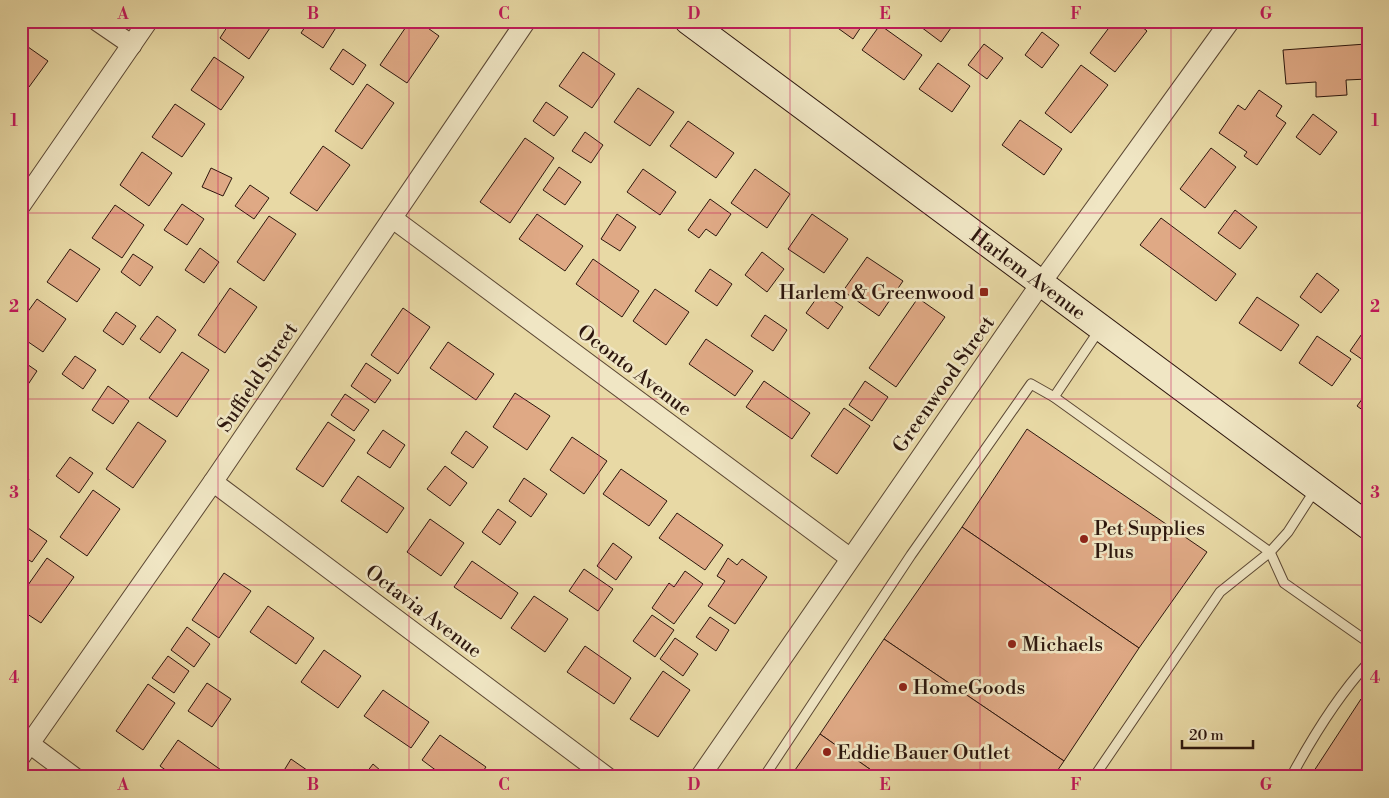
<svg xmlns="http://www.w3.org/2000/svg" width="1389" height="798" viewBox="0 0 1389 798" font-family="'Libre Bodoni',serif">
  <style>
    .building { fill: #dfa985; stroke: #2d170e }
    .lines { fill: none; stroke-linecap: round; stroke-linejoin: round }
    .lane-casing { stroke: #5c4834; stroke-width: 11 }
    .street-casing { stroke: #5c4834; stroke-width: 21 }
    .secondary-casing { stroke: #2d170e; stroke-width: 28 }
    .lane { stroke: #f0e6c4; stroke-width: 9 }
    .street { stroke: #f0e6c4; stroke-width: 19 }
    .secondary { stroke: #f0e6c4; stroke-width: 26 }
    .grid { fill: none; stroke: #c2185b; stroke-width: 1; stroke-opacity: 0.55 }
    .poi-dot { fill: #8f2418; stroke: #f0e6c4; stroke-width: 2 }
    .labels { text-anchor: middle; stroke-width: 5; stroke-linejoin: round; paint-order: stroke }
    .street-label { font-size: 20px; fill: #2d170e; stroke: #f0e6c4 }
    .poi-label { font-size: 20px; fill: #2d170e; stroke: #f0e6c4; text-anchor: start }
    .neatline { fill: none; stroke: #c2185b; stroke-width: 2 }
    .grid-label { font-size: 16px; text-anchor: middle; font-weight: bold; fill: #c2185b }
  </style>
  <rect width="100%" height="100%" fill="#e8d9a5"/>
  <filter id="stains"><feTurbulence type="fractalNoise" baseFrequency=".004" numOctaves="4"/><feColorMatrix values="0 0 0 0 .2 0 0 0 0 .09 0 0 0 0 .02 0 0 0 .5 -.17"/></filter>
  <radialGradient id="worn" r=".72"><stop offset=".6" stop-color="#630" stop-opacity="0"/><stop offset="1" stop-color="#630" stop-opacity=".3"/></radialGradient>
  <g class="building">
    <path d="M231,21H266L272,25L249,59L220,38Z"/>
    <path d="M309,21H330L337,26L323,48L301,33Z"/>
    <path d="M410,21H418L439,36L407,83L380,65Z"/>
    <path d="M828,21H865L853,39Z"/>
    <path d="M925,21H956L941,42L921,27Z"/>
    <path d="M1114,21H1135L1147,31L1115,72L1090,53Z"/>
    <path d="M880,25L922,55L904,80L862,50Z"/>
    <path d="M1042,32L1059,45L1042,68L1025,55Z"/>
    <path d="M21,42L48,61L29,87L21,82Z"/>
    <path d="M984,44L1003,58L987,79L968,65Z"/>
    <path d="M1366,44L1368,79L1346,80L1347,95L1316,97V82L1286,84L1283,50Z"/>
    <path d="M343,49L366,65L353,85L330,69Z"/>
    <path d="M583,52L615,74L592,108L559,86Z"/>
    <path d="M214,57L244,77L221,110L191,90Z"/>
    <path d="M938,63L970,86L952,112L919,89Z"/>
    <path d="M1081,65L1108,85L1071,133L1045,113Z"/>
    <path d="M367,84L394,103L362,149L335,131Z"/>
    <path d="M638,88L674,112L650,146L614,122Z"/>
    <path d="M1259,90L1282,106L1276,116L1286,123L1257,165L1244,156L1247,152L1219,133L1238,105L1245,110Z"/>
    <path d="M546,102L568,117L554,136L533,121Z"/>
    <path d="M175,104L205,124L182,157L152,137Z"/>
    <path d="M1313,114L1337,132L1320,155L1296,137Z"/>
    <path d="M1020,120L1062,149L1044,175L1002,145Z"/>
    <path d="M688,121L734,153L716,178L670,146Z"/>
    <path d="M585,132L603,145L591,163L572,151Z"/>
    <path d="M525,138L554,158L510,223L480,202Z"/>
    <path d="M323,146L350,165L317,211L290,193Z"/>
    <path d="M1211,148L1236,167L1205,208L1180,189Z"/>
    <path d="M142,152L172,173L149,206L120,185Z"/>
    <path d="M559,167L581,182L565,205L543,190Z"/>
    <path d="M211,168L232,178L223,196L202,187Z"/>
    <path d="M643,169L676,192L660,215L627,192Z"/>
    <path d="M755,169L790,194L767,228L731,203Z"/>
    <path d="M250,185L269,198L254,219L235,206Z"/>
    <path d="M710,199L731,214L716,236L706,229L699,238L688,230Z"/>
    <path d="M182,204L204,219L187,245L164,230Z"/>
    <path d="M115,205L144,225L122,258L92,238Z"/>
    <path d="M1235,210L1257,227L1240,249L1218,233Z"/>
    <path d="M537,214L583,246L565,271L519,239Z"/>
    <path d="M617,214L636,227L620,251L601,239Z"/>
    <path d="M812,214L848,239L824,273L788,249Z"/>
    <path d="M269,216L296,234L264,281L237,262Z"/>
    <path d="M1161,218L1236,274L1216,301L1140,245Z"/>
    <path d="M200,248L219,262L204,283L185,270Z"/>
    <path d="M70,249L100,269L77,302L47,282Z"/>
    <path d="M762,252L784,269L767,292L745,275Z"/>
    <path d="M133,254L153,267L140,286L121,272Z"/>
    <path d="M867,257L903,281L879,316L843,291Z"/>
    <path d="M593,259L639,291L622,317L576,284Z"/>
    <path d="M710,269L732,284L717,306L695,291Z"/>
    <path d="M1317,273L1339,290L1321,313L1300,297Z"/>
    <path d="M230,288L257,307L225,353L198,335Z"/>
    <path d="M655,289L689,312L666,345L633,321Z"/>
    <path d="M821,292L843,307L828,329L806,313Z"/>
    <path d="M1257,297L1299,325L1281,351L1239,323Z"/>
    <path d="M918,298L945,317L896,387L869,368Z"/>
    <path d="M37,299L66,319L43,352L21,337V321Z"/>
    <path d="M403,308L430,327L398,374L371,355Z"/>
    <path d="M116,312L136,326L123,345L103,331Z"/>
    <path d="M765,315L787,330L773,351L751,336Z"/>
    <path d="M157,316L176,330L160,353L140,339Z"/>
    <path d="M1366,328L1368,354L1363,360L1350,351Z"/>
    <path d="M1317,336L1351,359L1332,386L1299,363Z"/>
    <path d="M706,339L753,371L735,396L689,364Z"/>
    <path d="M448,342L494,374L476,400L430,368Z"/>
    <path d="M182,352L209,370L177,417L149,398Z"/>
    <path d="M75,356L96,370L83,389L62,374Z"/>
    <path d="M21,360L37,371L21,395Z"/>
    <path d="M366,363L391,380L375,403L351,386Z"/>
    <path d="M764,381L810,413L792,439L746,407Z"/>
    <path d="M865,381L888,397L872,421L849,405Z"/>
    <path d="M108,386L129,401L113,424L92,410Z"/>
    <path d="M1368,391V414L1357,406Z"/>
    <path d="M515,393L550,416L527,450L493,427Z"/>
    <path d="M345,394L369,410L354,431L331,415Z"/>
    <path d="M844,408L870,426L837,474L811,456Z"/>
    <path d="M138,422L166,441L133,488L106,469Z"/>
    <path d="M328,422L355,440L323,487L296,469Z"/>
    <path d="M1027,429L1207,552L1139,648L962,527Z"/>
    <path d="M383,430L405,445L390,468L367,453Z"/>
    <path d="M466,431L488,447L473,468L451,453Z"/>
    <path d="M572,437L607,461L584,494L550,470Z"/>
    <path d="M70,457L93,473L79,493L56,476Z"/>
    <path d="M445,466L467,483L450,506L427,489Z"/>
    <path d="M621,469L667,501L649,526L603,494Z"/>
    <path d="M21,474L29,479L21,492Z"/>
    <path d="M358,476L404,508L387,533L341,501Z"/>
    <path d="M524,478L547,494L531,517L509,501Z"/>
    <path d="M93,490L120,509L87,556L60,537Z"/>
    <path d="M498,509L516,522L500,545L482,532Z"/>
    <path d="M677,513L723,545L705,570L659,538Z"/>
    <path d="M430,519L464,543L441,576L407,552Z"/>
    <path d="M962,527L1139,648L1064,761L884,639Z"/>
    <path d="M28,528L47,541L32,562L21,555V537Z"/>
    <path d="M613,543L632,557L616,580L597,566Z"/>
    <path d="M47,558L74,577L41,623L21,610V595Z"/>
    <path d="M728,558L737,565L742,559L767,577L735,624L708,606L725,581L717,576Z"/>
    <path d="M472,561L518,593L501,619L454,587Z"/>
    <path d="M584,569L613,589L598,611L569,591Z"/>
    <path d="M685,571L703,584L674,624L652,608L669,583L674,587Z"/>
    <path d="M224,573L251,591L219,638L192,620Z"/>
    <path d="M534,596L568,619L545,652L511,628Z"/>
    <path d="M268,606L314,638L296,664L250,632Z"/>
    <path d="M652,615L674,630L655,657L633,641Z"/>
    <path d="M710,617L729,630L716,651L696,637Z"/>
    <path d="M187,627L210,644L194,667L171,650Z"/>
    <path d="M675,638L698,654L683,676L660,659Z"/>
    <path d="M884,639L1064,761L1053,777H881L820,734Z"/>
    <path d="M585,646L631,678L614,704L567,672Z"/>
    <path d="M324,650L361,676L338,708L301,682Z"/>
    <path d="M168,656L189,671L174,693L152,678Z"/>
    <path d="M663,671L690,690L658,737L630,719Z"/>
    <path d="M207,683L231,699L212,727L188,711Z"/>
    <path d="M148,684L175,703L143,750L116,731Z"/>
    <path d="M383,690L429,722L411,748L364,716Z"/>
    <path d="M1361,699L1368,703V777H1310Z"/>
    <path d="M820,734L881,777H804L795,770Z"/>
    <path d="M440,735L486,767L479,777H445L422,760Z"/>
    <path d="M178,740L224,772L220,777H175L160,766Z"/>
    <path d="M291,759L314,775L313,777H280Z"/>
    <path d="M373,764L388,777H363Z"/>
  </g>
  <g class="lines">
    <g class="lane-casing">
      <g id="lane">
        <path d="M1054,397L1100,329"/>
        <path d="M764,777L911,555L1031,384L1054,397L1270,552L1284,583L1368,642"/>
        <path d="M1094,777L1220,592L1270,552L1288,532L1315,490"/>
        <path d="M1291,777C1313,736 1337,697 1368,663"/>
      </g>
    </g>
    <g class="street-casing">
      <g id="street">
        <path d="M97,21L132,45"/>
        <path d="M21,205L148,21"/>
        <path d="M392,218L850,558"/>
        <path d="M213,482L607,777"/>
        <path d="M30,744L74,777"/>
        <path d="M21,756L213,482L526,21"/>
        <path d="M700,777L1041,283L1230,21"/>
      </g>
    </g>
    <g class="secondary-casing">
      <g id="secondary">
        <path id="s1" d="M688,21L1368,526"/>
      </g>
    </g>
    <use href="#lane" class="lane"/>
    <use href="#street" class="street"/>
    <use href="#secondary" class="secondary"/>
  </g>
  <path class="grid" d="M218,21V777M409,21V777M599,21V777M790,21V777M980,21V777M1171,21V777M21,213H1368M21,399H1368M21,585H1368"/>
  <g class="poi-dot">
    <rect x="979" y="287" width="10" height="10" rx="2.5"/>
    <circle cx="1084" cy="539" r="5"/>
    <circle cx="1012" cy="644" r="5"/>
    <circle cx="903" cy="687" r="5"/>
    <circle cx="827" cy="752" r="5"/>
  </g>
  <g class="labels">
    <g class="street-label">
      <text dy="7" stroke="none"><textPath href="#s1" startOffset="424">Harlem Avenue</textPath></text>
      <text transform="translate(635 370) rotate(37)" y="7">Oconto Avenue</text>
      <text transform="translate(257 377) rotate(-56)" y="7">Suffield Street</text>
      <text transform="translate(943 384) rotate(-55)" y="7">Greenwood Street</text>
      <text transform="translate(424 611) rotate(37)" y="7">Octavia Avenue</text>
    </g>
    <g class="poi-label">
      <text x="974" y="299" text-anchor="end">Harlem &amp; Greenwood</text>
      <text x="1094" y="535">Pet Supplies<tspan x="1094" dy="23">Plus</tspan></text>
      <text x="1022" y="651">Michaels</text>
      <text x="913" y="694">HomeGoods</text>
      <text x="837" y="759">Eddie Bauer Outlet</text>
    </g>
  </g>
  <rect width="1389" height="798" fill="none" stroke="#e8d9a5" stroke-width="55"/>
  <path d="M1182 740v8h71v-8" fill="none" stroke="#2d170e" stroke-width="2.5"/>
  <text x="1189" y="740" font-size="15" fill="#2d170e" stroke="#f0e6c4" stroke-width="4" paint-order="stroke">20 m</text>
  <rect x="28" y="28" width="1334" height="742" class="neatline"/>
  <g class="grid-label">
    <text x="123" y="19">A</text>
    <text x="313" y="19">B</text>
    <text x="504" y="19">C</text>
    <text x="694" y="19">D</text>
    <text x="885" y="19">E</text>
    <text x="1076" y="19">F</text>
    <text x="1266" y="19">G</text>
    <text x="14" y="126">1</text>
    <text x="1375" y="126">1</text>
    <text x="14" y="312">2</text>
    <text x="1375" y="312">2</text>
    <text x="14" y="498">3</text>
    <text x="1375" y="498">3</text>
    <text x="14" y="683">4</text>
    <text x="1375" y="683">4</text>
    <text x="123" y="790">A</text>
    <text x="313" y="790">B</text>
    <text x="504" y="790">C</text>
    <text x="694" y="790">D</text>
    <text x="885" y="790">E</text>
    <text x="1076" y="790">F</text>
    <text x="1266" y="790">G</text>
  </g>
  <rect width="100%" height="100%" filter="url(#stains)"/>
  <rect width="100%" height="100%" fill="url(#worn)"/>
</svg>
